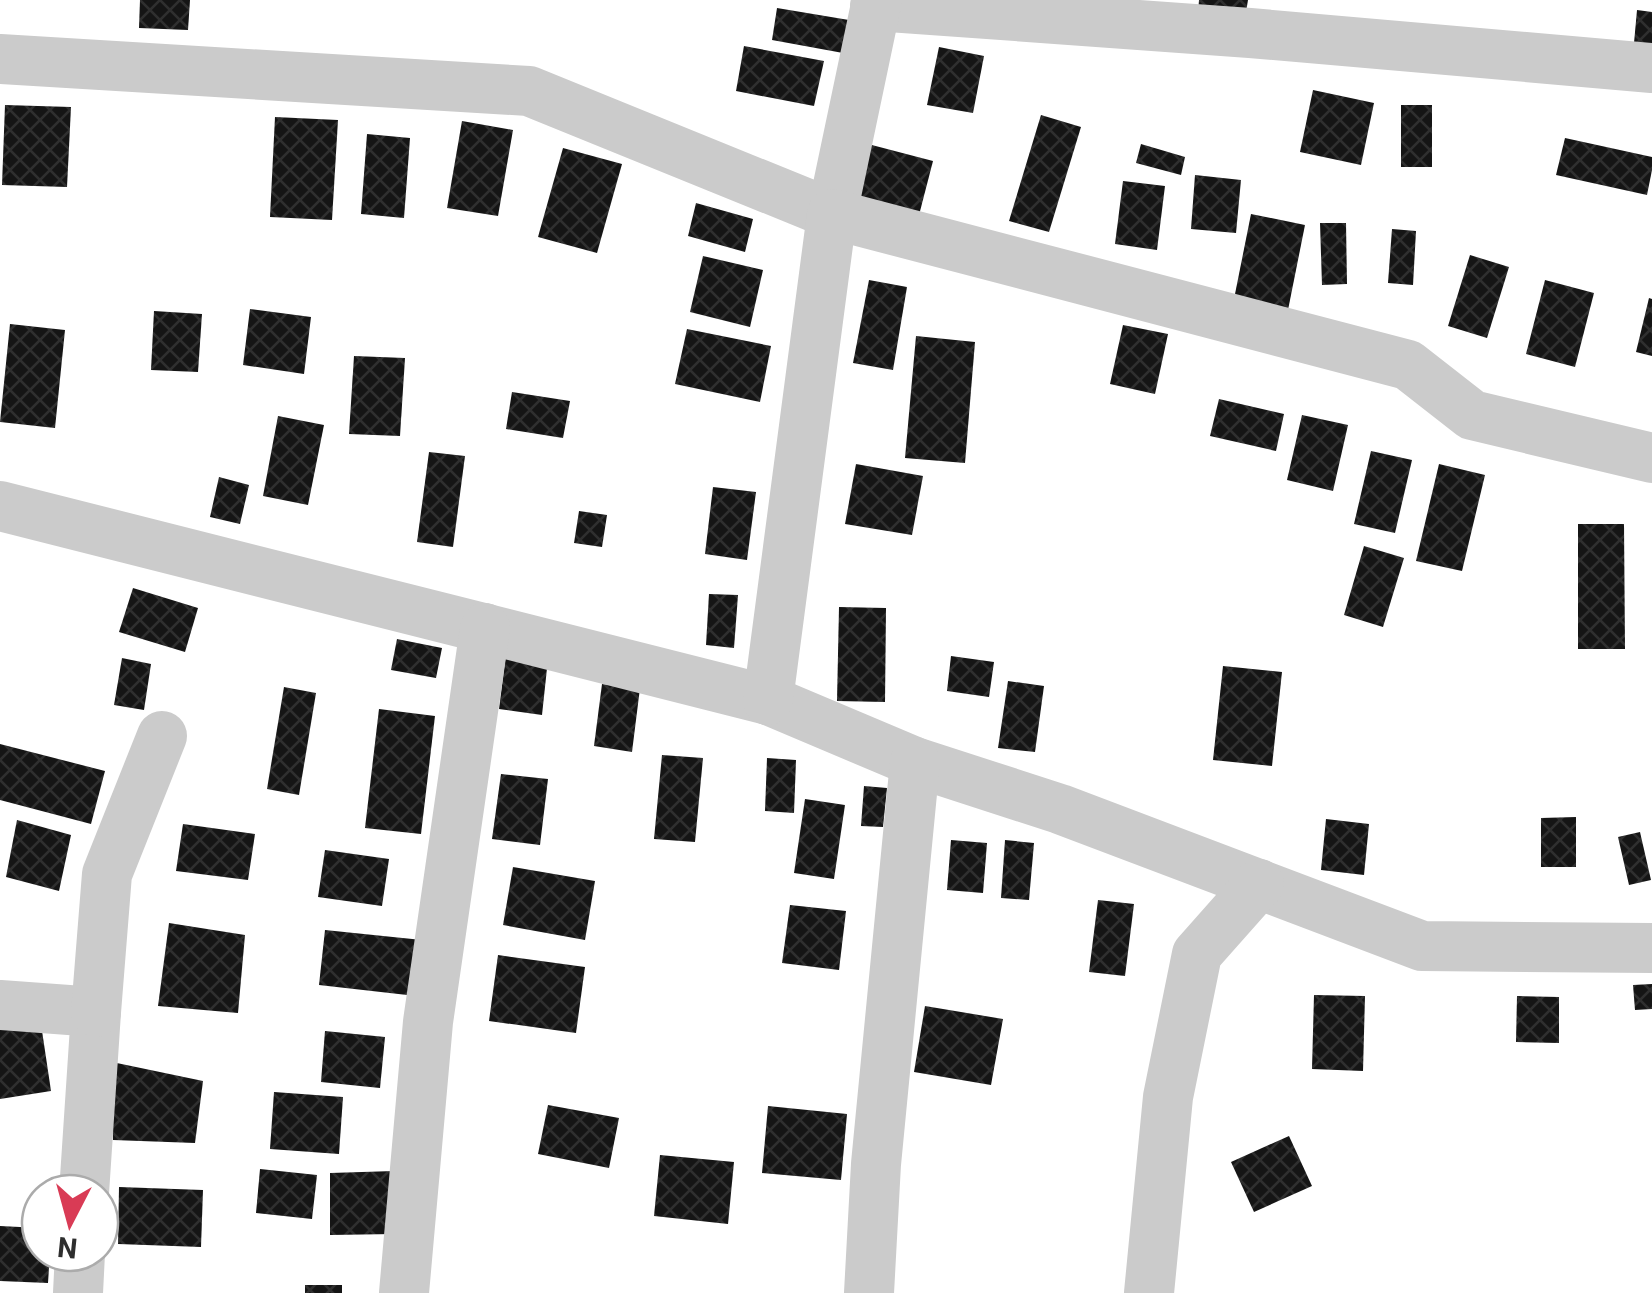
<svg xmlns="http://www.w3.org/2000/svg" width="1652" height="1293" viewBox="0 0 1652 1293" font-family="Roboto,sans-serif">
  <style>
    .building { fill: url(#building-cross-hatch) }
    .lines { fill: none; stroke-linecap: round; stroke-linejoin: round }
    .street { stroke: #cbcbcb; stroke-width: 50 }
  </style>
  <defs>
    <pattern id="building-cross-hatch" width="8" height="8" patternUnits="userSpaceOnUse" patternTransform="scale(2.5)"><rect width="8" height="8" fill="#151515"/><path d="M0 0l8 8M0 8l8-8" fill="none" stroke="#2f2f2f"/></pattern>
  </defs>
  <rect width="100%" height="100%" fill="#fff"/>
  <g class="building">
    <path d="M140,0H190L188,30L139,28Z"/>
    <path d="M1199,0H1248L1245,18L1198,12Z"/>
    <path d="M777,8L849,20L843,53L772,40Z"/>
    <path d="M1637,10L1652,12V45L1634,43Z"/>
    <path d="M744,46L824,61L814,106L736,91Z"/>
    <path d="M939,47L984,56L973,113L927,105Z"/>
    <path d="M1313,90L1374,103L1361,165L1300,152Z"/>
    <path d="M5,105L71,107L67,187L2,185Z"/>
    <rect x="1401" y="105" width="31" height="62"/>
    <path d="M1041,115L1081,127L1049,232L1009,221Z"/>
    <path d="M275,117L338,120L332,220L270,217Z"/>
    <path d="M462,121L513,130L498,216L447,208Z"/>
    <path d="M367,134L410,138L404,218L361,214Z"/>
    <path d="M1565,138L1652,157V170L1647,195L1556,175Z"/>
    <path d="M868,144L933,161L918,219L853,202Z"/>
    <path d="M1141,144L1185,157L1181,175L1136,163Z"/>
    <path d="M563,148L622,164L597,253L538,237Z"/>
    <path d="M1195,175L1241,180L1236,233L1191,229Z"/>
    <path d="M1123,181L1165,186L1157,250L1115,244Z"/>
    <path d="M696,203L753,219L745,252L688,236Z"/>
    <path d="M1251,214L1305,225L1288,310L1234,299Z"/>
    <path d="M1320,223H1346L1347,284L1322,285Z"/>
    <path d="M1392,229L1416,231L1413,285L1388,283Z"/>
    <path d="M1470,255L1509,267L1487,338L1448,326Z"/>
    <path d="M703,256L763,270L750,327L690,312Z"/>
    <path d="M869,280L907,287L893,370L853,363Z"/>
    <path d="M1545,280L1594,293L1575,367L1526,354Z"/>
    <path d="M1649,298L1652,299V356L1636,352Z"/>
    <path d="M250,309L311,317L304,374L243,365Z"/>
    <path d="M154,311L202,314L198,372L151,370Z"/>
    <path d="M10,324L65,330L55,428L0,422Z"/>
    <path d="M1123,325L1168,334L1155,394L1110,384Z"/>
    <path d="M687,329L771,346L760,402L675,384Z"/>
    <path d="M916,336L975,342L965,463L905,458Z"/>
    <path d="M354,356L405,358L400,436L349,434Z"/>
    <path d="M512,392L570,401L563,438L506,429Z"/>
    <path d="M1219,399L1284,414L1276,451L1210,436Z"/>
    <path d="M1302,415L1348,425L1333,491L1287,480Z"/>
    <path d="M278,416L324,425L308,505L263,496Z"/>
    <path d="M1371,451L1412,460L1395,533L1354,524Z"/>
    <path d="M429,452L465,456L453,547L417,542Z"/>
    <path d="M856,464L923,476L912,535L845,524Z"/>
    <path d="M1439,464L1485,475L1462,571L1416,561Z"/>
    <path d="M219,477L249,485L240,524L210,517Z"/>
    <path d="M713,487L756,492L747,560L705,554Z"/>
    <path d="M579,511L607,515L602,547L574,543Z"/>
    <path d="M1578,524H1624L1625,649H1578Z"/>
    <path d="M1364,546L1404,558L1383,627L1344,615Z"/>
    <path d="M133,588L198,608L185,652L119,632Z"/>
    <path d="M709,594L738,595L734,648L706,645Z"/>
    <path d="M839,607L886,608L885,702L837,701Z"/>
    <path d="M397,639L442,648L436,678L391,670Z"/>
    <path d="M506,654L548,659L542,715L499,709Z"/>
    <path d="M951,656L994,662L989,697L947,691Z"/>
    <path d="M122,658L151,664L144,710L114,705Z"/>
    <path d="M1223,666L1282,672L1272,766L1213,760Z"/>
    <path d="M1008,681L1044,686L1035,752L998,748Z"/>
    <path d="M602,684L640,688L632,752L594,746Z"/>
    <path d="M284,687L316,693L299,795L267,789Z"/>
    <path d="M379,709L435,716L421,834L365,828Z"/>
    <path d="M0,744L105,771L91,824L0,800Z"/>
    <path d="M662,755L703,758L695,842L654,839Z"/>
    <path d="M767,758L796,760L794,813L765,811Z"/>
    <path d="M501,774L548,779L540,845L492,839Z"/>
    <path d="M864,786L887,788L883,827L861,826Z"/>
    <path d="M805,799L845,805L834,879L794,873Z"/>
    <path d="M1576,817V867H1541V818Z"/>
    <path d="M1326,819L1369,824L1364,875L1321,870Z"/>
    <path d="M17,820L71,835L59,891L6,877Z"/>
    <path d="M183,824L255,834L248,880L176,871Z"/>
    <path d="M1640,832L1651,880L1629,885L1618,837Z"/>
    <path d="M951,840L987,843L983,893L947,890Z"/>
    <path d="M1005,840L1034,843L1029,900L1001,898Z"/>
    <path d="M325,850L389,859L382,906L318,897Z"/>
    <path d="M513,867L595,881L585,940L503,925Z"/>
    <path d="M1098,900L1134,904L1125,976L1089,972Z"/>
    <path d="M790,905L846,911L839,970L782,963Z"/>
    <path d="M169,923L245,935L238,1013L158,1006Z"/>
    <path d="M325,930L422,940L416,996L319,985Z"/>
    <path d="M498,955L585,967L576,1033L489,1021Z"/>
    <path d="M1652,984V1009L1635,1010L1633,985Z"/>
    <path d="M1314,995L1365,996L1363,1071L1312,1069Z"/>
    <path d="M1517,996L1559,997V1043L1516,1042Z"/>
    <path d="M925,1006L1003,1019L991,1085L914,1072Z"/>
    <path d="M41,1024L51,1091L0,1099V1030Z"/>
    <path d="M325,1031L385,1037L380,1088L321,1082Z"/>
    <path d="M112,1062L203,1081L195,1143L113,1140Z"/>
    <path d="M274,1092L343,1097L339,1154L270,1149Z"/>
    <path d="M548,1105L619,1118L609,1168L538,1154Z"/>
    <path d="M768,1106L847,1114L841,1180L762,1173Z"/>
    <path d="M1289,1136L1312,1186L1254,1212L1231,1162Z"/>
    <path d="M660,1155L734,1162L728,1224L654,1216Z"/>
    <path d="M260,1169L317,1175L312,1219L256,1213Z"/>
    <path d="M394,1171L395,1234L330,1235V1173Z"/>
    <path d="M119,1187L203,1190L201,1247L118,1244Z"/>
    <path d="M0,1226L40,1228V1253H50L48,1283L0,1281Z"/>
    <rect x="305" y="1285" width="37" height="8"/>
  </g>
  <g class="lines">
    <g class="street">
      <path d="M875,6L1250,33L1652,68"/>
      <path d="M0,59L529,91L832,214L877,0"/>
      <path d="M0,506L768,700L915,762L1060,809L1422,946L1652,948"/>
      <path d="M768,700L832,214L1408,365L1472,415L1652,458"/>
      <path d="M0,1005L96,1012L84,1193"/>
      <path d="M96,1012L107,874L162,736"/>
      <path d="M78,1293L80,1253"/>
      <path d="M404,1293L428,1022L485,628"/>
      <path d="M869,1293L876,1164L915,762"/>
      <path d="M1149,1293L1168,1097L1197,954L1259,884"/>
    </g>
  </g>
  <g transform="translate(70 1223) rotate(186)"><circle r="48" fill="#ffffff" stroke="#ababab" stroke-width="2.5"/>
  <path d="M0-8L18 38L0 25L-18 38Z" fill="#d93b55"/>
  <text y="-15" font-size="28" font-weight="bold" text-anchor="middle" fill="#2e2e2e">N</text>
  </g>
</svg>
